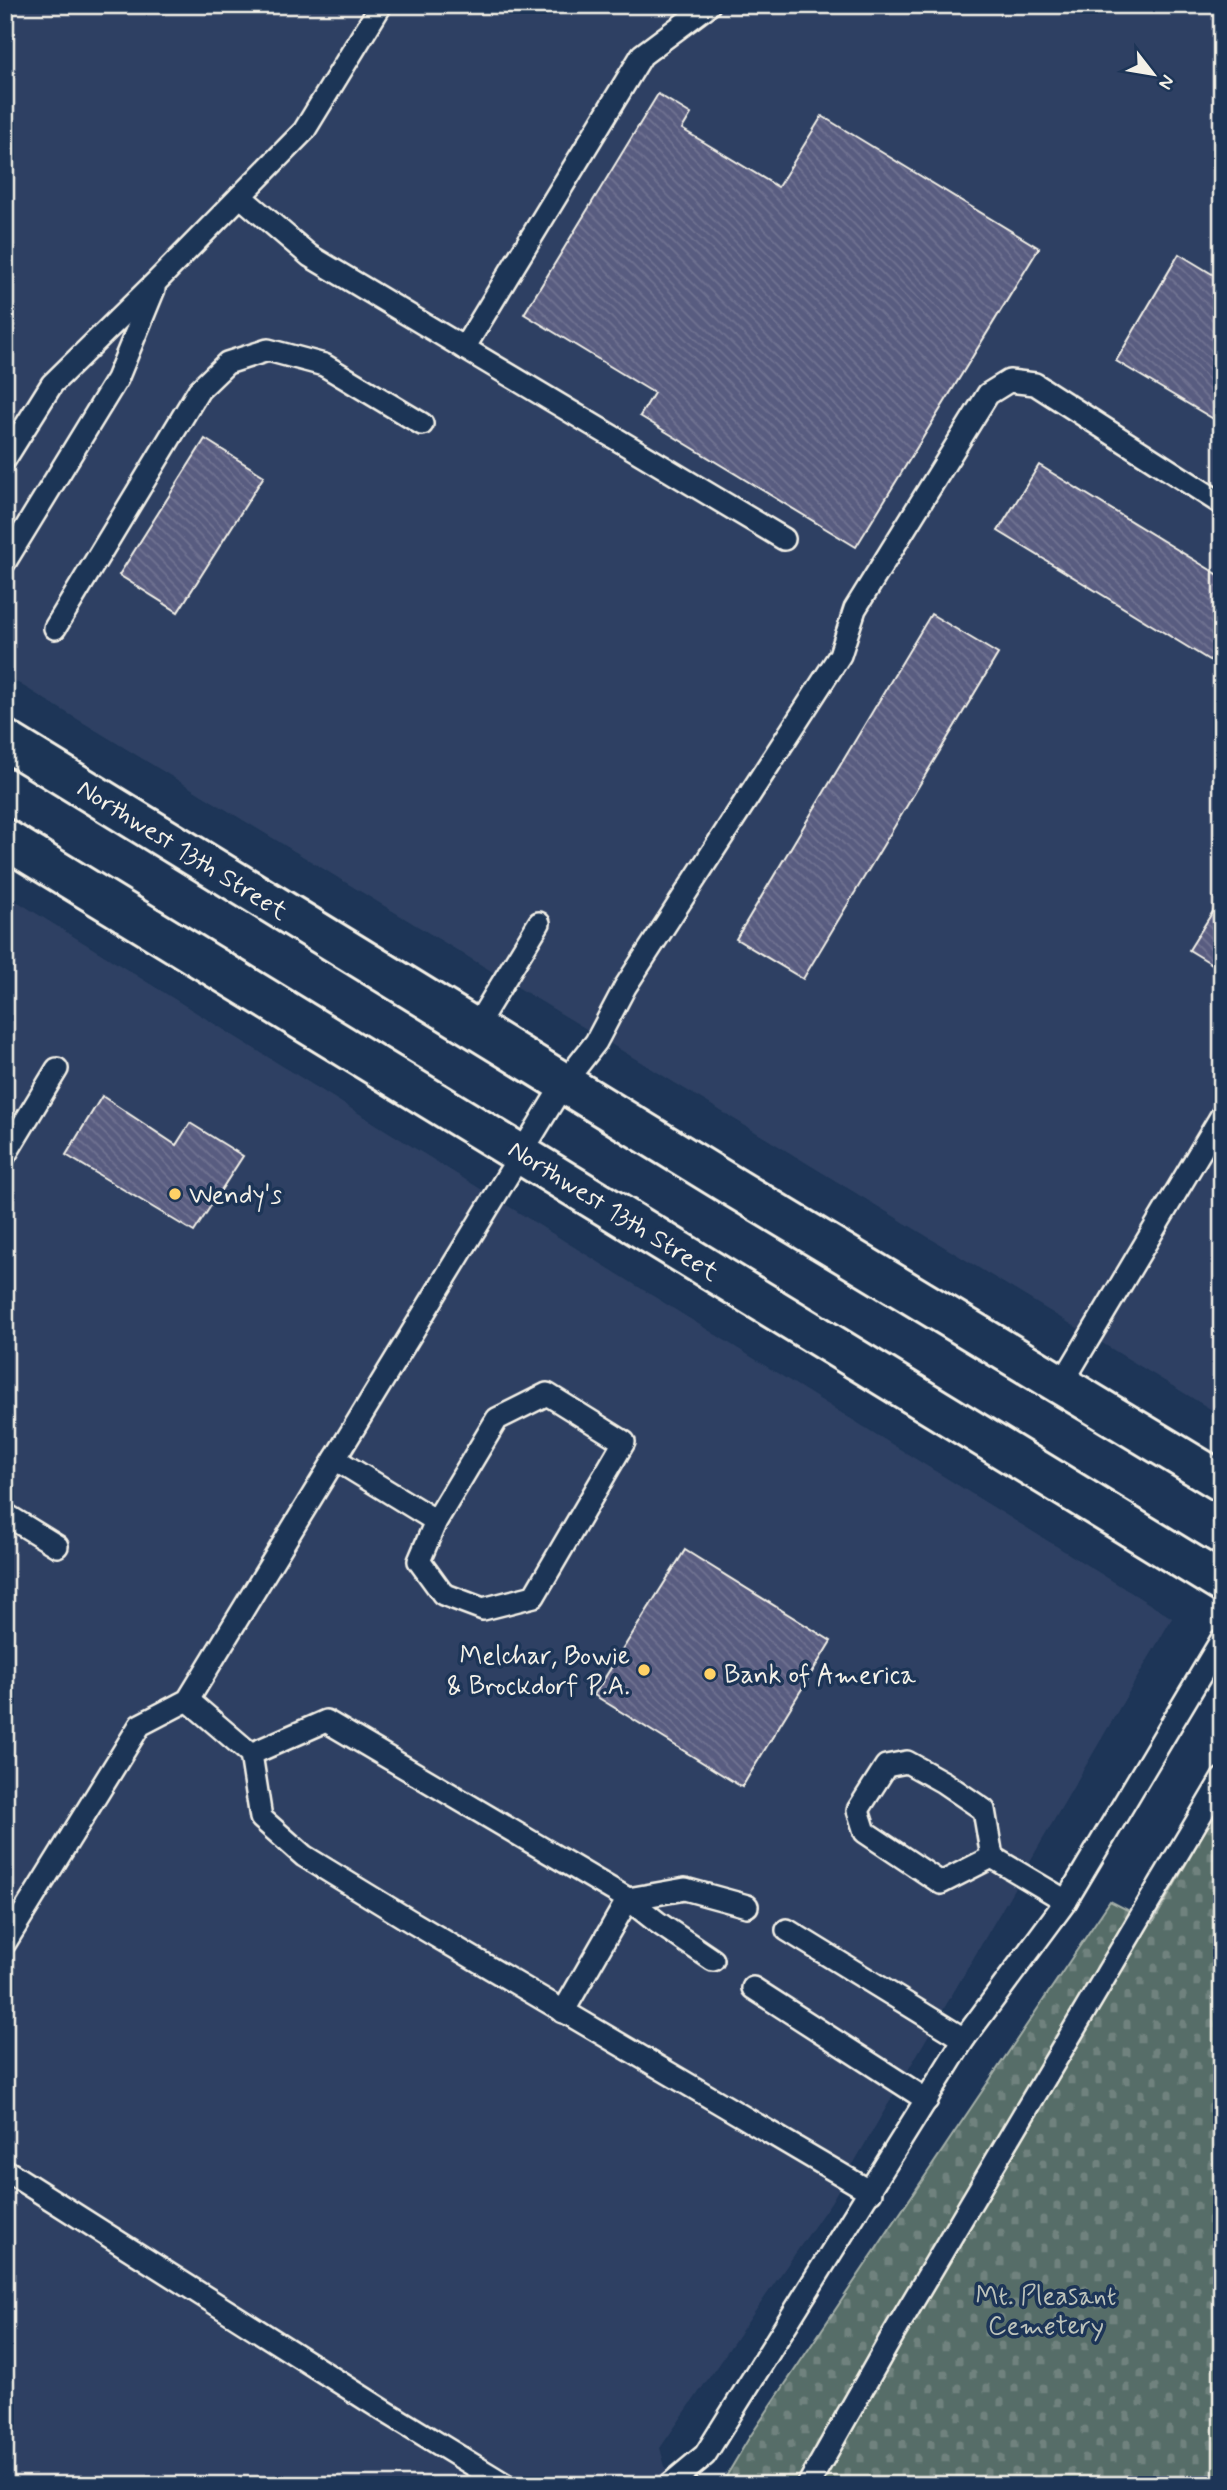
<svg xmlns="http://www.w3.org/2000/svg" width="1227" height="2490" viewBox="0 0 1227 2490" font-family="Mynerve,sans-serif">
  <style>
    .built { fill: #2f4163 }
    .cemetery { fill: url(#cemetery-stones); stroke: #a5afa8; stroke-width: 2 }
    .building { fill: url(#building-back-hatch); stroke: #f4f1e8; stroke-width: 2 }
    .lines { fill: none; stroke-linecap: round; stroke-linejoin: round }
    .lane-casing { stroke: #f4f1e8; stroke-width: 26 }
    .primary-casing { stroke: #f4f1e8; stroke-width: 44 }
    .lane { stroke: #1d3557; stroke-width: 21 }
    .primary { stroke: #1d3557; stroke-width: 38 }
    .poi-dot { fill: #ffd166; stroke: #1d3557; stroke-width: 2.5 }
    .labels { text-anchor: middle; stroke-width: 7; stroke-linejoin: round; paint-order: stroke }
    .street-label { font-size: 26px; fill: #f4f1e8; stroke: #1d3557 }
    .poi-label { font-size: 26px; fill: #f4f1e8; stroke: #1d3557; text-anchor: start }
    .park-label { font-size: 26px; fill: #bdc3bb; stroke: #1d3557 }
  </style>
  <defs>
    <pattern id="cemetery-stones" width="16" height="16" patternUnits="userSpaceOnUse" patternTransform="scale(1.75)"><rect width="16" height="16" fill="#566d68"/><path d="M2 7V4a2 2 0 0 1 4 0v3zM10 15v-3a2 2 0 0 1 4 0v3z" fill="#6f827e"/></pattern>
    <pattern id="building-back-hatch" width="6" height="6" patternUnits="userSpaceOnUse" patternTransform="scale(1.75)"><rect width="6" height="6" fill="#595c80"/><path d="M-1 5l2 2M0 0l6 6M5-1l2 2" fill="none" stroke="#717492"/></pattern>
  </defs>
  <rect width="100%" height="100%" fill="#1d3557"/>
  <filter id="ink" filterUnits="userSpaceOnUse"><feTurbulence type="fractalNoise" baseFrequency=".0143" numOctaves="2"/><feDisplacementMap in="SourceGraphic" scale="14" xChannelSelector="R" yChannelSelector="G"/><feConvolveMatrix kernelMatrix="1 2 1 2 8 2 1 2 1" color-interpolation-filters="sRGB"/></filter>
  <g filter="url(#ink)">
    <g class="built">
      <path d="M5,5H1222V1416L5,675Z"/>
      <path d="M5,894L1172,1618L831,2202L660,2448L670,2485H5Z"/>
    </g>
    <path class="cemetery" d="M1222,1800V2485H721L749,2438L1110,1901L1153,1923Z"/>
    <g class="building">
      <path d="M658,94L691,114L682,129L778,187L822,116L1039,248L856,547L640,416L654,393L524,314Z"/>
      <path d="M1179,254L1222,280V424L1116,361Z"/>
      <path d="M205,439L264,476L178,612L119,575Z"/>
      <path d="M1039,465L1222,577V668L998,531Z"/>
      <path d="M931,614L998,654L803,979L736,939Z"/>
      <path d="M1222,897V970L1189,950Z"/>
      <path d="M102,1096L176,1145L190,1123L243,1156L194,1232L66,1155Z"/>
      <path d="M685,1550L831,1641L742,1787L594,1695Z"/>
    </g>
    <g class="lines">
      <g class="lane-casing">
        <g id="lane">
          <path d="M240,196L310,256L784,539"/>
          <path d="M464,348L642,55L709,5"/>
          <path d="M5,459L52,384L158,280L304,131L381,5"/>
          <path d="M5,562L117,379L154,289"/>
          <path d="M55,628L199,390L227,363L268,350L324,365L422,424"/>
          <path d="M475,1028L539,923"/>
          <path d="M5,1155L57,1069"/>
          <path d="M1061,1385L1222,1115"/>
          <path d="M335,1459L436,1521L419,1561L443,1594L483,1609L534,1596L624,1442L547,1394L497,1419L436,1521"/>
          <path d="M5,1514L57,1546"/>
          <path d="M188,1700L251,1754L261,1818L304,1856L412,1922L871,2192"/>
          <path d="M251,1754L326,1721L628,1899L563,2012"/>
          <path d="M992,1857L941,1883L865,1832L858,1810L886,1766L907,1762L943,1782L984,1810L992,1857L1066,1901"/>
          <path d="M628,1899L685,1889L747,1906"/>
          <path d="M628,1899L657,1922L713,1960"/>
          <path d="M787,1930L964,2039"/>
          <path d="M5,1943L140,1725L188,1700L564,1083L596,1042L625,987L840,655L855,609L988,394L1009,381L1035,384L1222,504"/>
          <path d="M753,1988L927,2100"/>
          <path d="M5,2170L383,2410L506,2485"/>
          <path d="M669,2485L705,2455L964,2039L1066,1901L1222,1639"/>
          <path d="M808,2485L890,2340L1222,1779"/>
        </g>
      </g>
      <g class="primary-casing">
        <g id="primary">
          <path d="M5,740L730,1185L1222,1482"/>
          <path d="M5,839L1222,1583"/>
        </g>
      </g>
      <use href="#lane" class="lane"/>
      <use href="#primary" class="primary"/>
    </g>
  </g>
  <g class="poi-dot">
    <circle cx="175" cy="1194" r="7"/>
    <circle cx="644" cy="1670" r="7"/>
    <circle cx="710" cy="1674" r="7"/>
  </g>
  <g class="labels">
    <g class="street-label">
      <text transform="translate(183 849) rotate(32)" y="9">Northwest 13th Street</text>
      <text transform="translate(614 1210) rotate(32)" y="9">Northwest 13th Street</text>
    </g>
    <g class="poi-label">
      <text x="189" y="1203">Wendy's</text>
      <text x="630" y="1664" text-anchor="end">Melchar, Bowie<tspan x="630" dy="30">&amp; Brockdorf P.A.</tspan></text>
      <text x="724" y="1683">Bank of America</text>
    </g>
    <g class="park-label">
      <text x="1046" y="2304">Mt. Pleasant<tspan x="1046" dy="30">Cemetery</tspan></text>
    </g>
  </g>
  <rect width="1227" height="2490" fill="none" stroke="#1d3557" stroke-width="28"/>
  <rect x="14" y="14" width="1199" height="2462" fill="none" stroke="#f4f1e8" stroke-width="2.5" filter="url(#ink)"/>
  <g transform="translate(1153 74) rotate(121)" stroke="#1d3557" stroke-width="5" paint-order="stroke">
  <path d="M0-5L12 26L0 18L-12 26Z" fill="#f4f1e8"/>
  <text y="-10" font-size="19" font-weight="bold" text-anchor="middle" fill="#f4f1e8">N</text>
  </g>
</svg>
